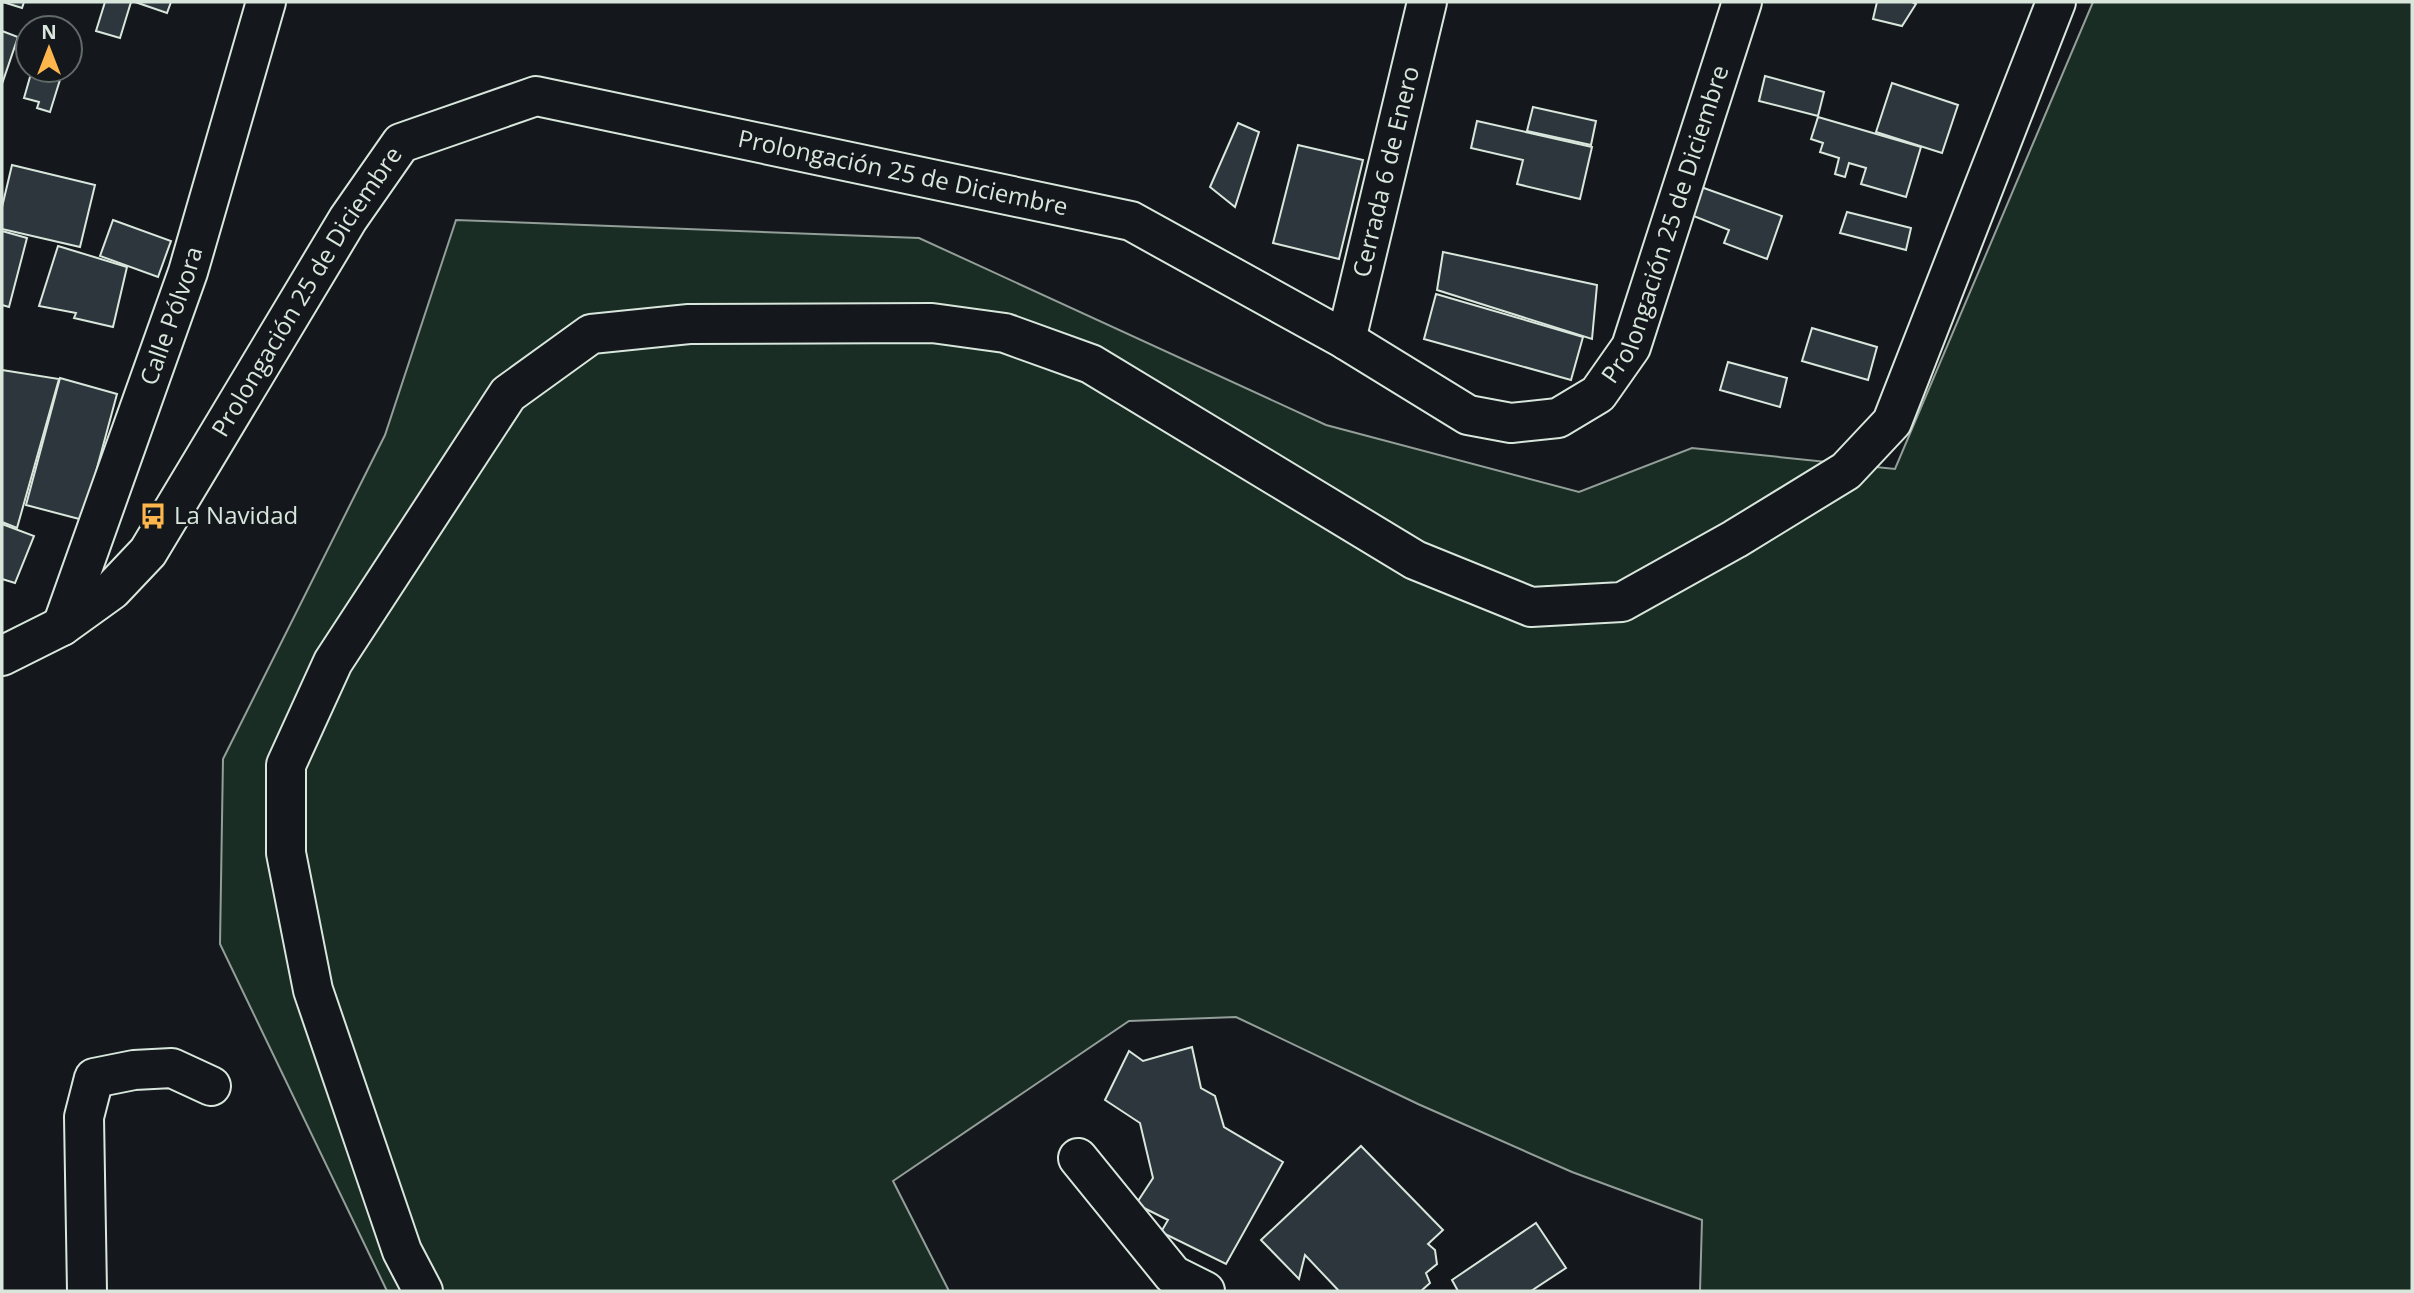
<svg xmlns="http://www.w3.org/2000/svg" width="2414" height="1293" viewBox="0 0 2414 1293" font-family="'Open Sans',sans-serif">
  <style>
    .green { fill: #1a2d24; stroke: #939e99; stroke-width: 2 }
    .building { fill: #2c363c; stroke: #d8e6dc; stroke-width: 2 }
    .lines { fill: none; stroke-linecap: round; stroke-linejoin: round }
    .minor-casing { stroke: #d8e6dc; stroke-width: 42 }
    .minor { stroke: #14181c; stroke-width: 38 }
    .labels { text-anchor: middle; stroke-width: 5; stroke-linejoin: round; paint-order: stroke }
    .street-label { font-size: 24px; fill: #d8e6dc; stroke: #14181c }
    .poi-label { font-size: 24px; fill: #d8e6dc; stroke: #14181c; text-anchor: start }
  </style>
  <rect width="100%" height="100%" fill="#14181c"/>
  <path class="green" d="M2093,2H2412V1291H1700L1702,1220L1572,1172L1418,1104L1236,1017L1129,1021L893,1181L949,1291H387L220,944L223,759L385,435L456,220L919,238L1326,425L1579,492L1692,448L1895,469Z"/>
  <g class="building">
    <path d="M3,2H24L22,8Z"/>
    <path d="M105,2H131L120,38L96,31Z"/>
    <path d="M135,2H171L167,13Z"/>
    <path d="M1877,2H1912L1916,4L1902,26L1873,19Z"/>
    <path d="M2,31L18,37L2,84Z"/>
    <path d="M32,70H63L50,112L37,108L39,102L24,98Z"/>
    <path d="M1765,76L1824,92L1818,116L1759,101Z"/>
    <path d="M1892,83L1958,105L1942,153L1876,132Z"/>
    <path d="M1533,107L1596,121L1591,145L1527,131Z"/>
    <path d="M1818,117L1921,147L1906,197L1861,184L1866,168L1849,163L1845,177L1835,174L1839,158L1820,152L1823,143L1811,139Z"/>
    <path d="M1477,121L1592,147L1580,199L1517,184L1523,160L1471,148Z"/>
    <path d="M1238,123L1259,132L1235,207L1210,187Z"/>
    <path d="M1298,145L1363,160L1339,259L1273,243Z"/>
    <path d="M12,165L95,185L80,247L2,229V207Z"/>
    <path d="M1701,187L1782,216L1767,259L1724,243L1729,230L1691,215Z"/>
    <path d="M1847,212L1911,228L1906,250L1840,233Z"/>
    <path d="M113,220L171,241L158,277L100,256Z"/>
    <path d="M2,231L27,238L9,307L2,305Z"/>
    <path d="M58,246L127,267L113,327L74,318L76,313L39,306Z"/>
    <path d="M1443,252L1597,285L1592,339L1437,290Z"/>
    <path d="M1436,294L1583,337L1571,380L1424,339Z"/>
    <path d="M1812,328L1877,347L1868,380L1802,361Z"/>
    <path d="M1728,362L1787,378L1780,407L1720,390Z"/>
    <path d="M2,370L59,379L17,528L2,522Z"/>
    <path d="M60,378L117,394L83,520L26,505Z"/>
    <path d="M2,524L34,536L15,583L2,579Z"/>
    <path d="M1192,1047L1201,1088L1215,1096L1224,1127L1283,1162L1226,1264L1161,1232L1168,1220L1136,1204L1153,1178L1140,1123L1105,1100L1129,1051L1143,1061Z"/>
    <path d="M1361,1146L1443,1230L1428,1244L1435,1250L1437,1264L1426,1273L1430,1283L1421,1291H1339L1305,1255L1299,1279L1261,1240Z"/>
    <path d="M1536,1223L1566,1268L1531,1291H1458L1452,1280Z"/>
  </g>
  <g class="lines">
    <g class="minor-casing">
      <g id="minor">
        <path id="s1" d="M1346,340L1427,2"/>
        <path id="s2" d="M62,626L188,272L266,2"/>
        <path id="s3" d="M2,656L62,626L112,590L148,552L348,219L401,143L536,96L1131,221L1346,340L1468,415L1511,423L1558,418L1598,394L1631,347L1742,2"/>
        <path d="M1078,1158L1173,1275L1205,1291"/>
        <path d="M87,1291L84,1117L94,1078L134,1070L172,1068L211,1086"/>
        <path d="M423,1291L402,1251L313,990L286,853V765L333,662L508,394L591,334L689,324L932,323L1005,333L1091,364L1415,560L1531,607L1622,602L1735,539L1846,471L1892,422L2056,2"/>
      </g>
    </g>
    <use href="#minor" class="minor"/>
  </g>
  <defs>
    <g id="bus-bare" transform="scale(2.1)"><path d="M-5-6H5V4H4V6H2V4H-2V6H-4V4H-5ZM-3.5-4V0h7V-4ZM-3.5 1.2v1.5H-2V1.2ZM2 1.2v1.5H3.5V1.2Z" fill="#ffb74d" stroke="#14181c" stroke-width="2.5" paint-order="stroke"/></g>
  </defs>
  <g fill-rule="evenodd">
    <use href="#bus-bare" x="153" y="516"/>
  </g>
  <g class="labels">
    <g class="street-label">
      <text dy="8" stroke="none"><textPath href="#s1" startOffset="173">Cerrada 6 de Enero</textPath></text>
      <text dy="8" stroke="none"><textPath href="#s3" startOffset="1180">Prolongación 25 de Diciembre</textPath></text>
      <text dy="8" stroke="none"><textPath href="#s3" startOffset="2124">Prolongación 25 de Diciembre</textPath></text>
      <text dy="8" stroke="none"><textPath href="#s3" startOffset="486">Prolongación 25 de Diciembre</textPath></text>
      <text dy="8" stroke="none"><textPath href="#s2" startOffset="329">Calle Pólvora</textPath></text>
    </g>
    <g class="poi-label">
      <text x="174" y="524">La Navidad</text>
    </g>
  </g>
  <rect width="2414" height="1293" fill="none" stroke="#d8e6dc" stroke-width="7"/>
  <g transform="translate(49 49)"><circle r="33" fill="#14181c" stroke="#626a69" stroke-width="2"/>
  <path d="M0-5L12 26L0 18L-12 26Z" fill="#ffb74d"/>
  <text y="-10" font-size="19" font-weight="bold" text-anchor="middle" fill="#d8e6dc">N</text>
  </g>
</svg>
